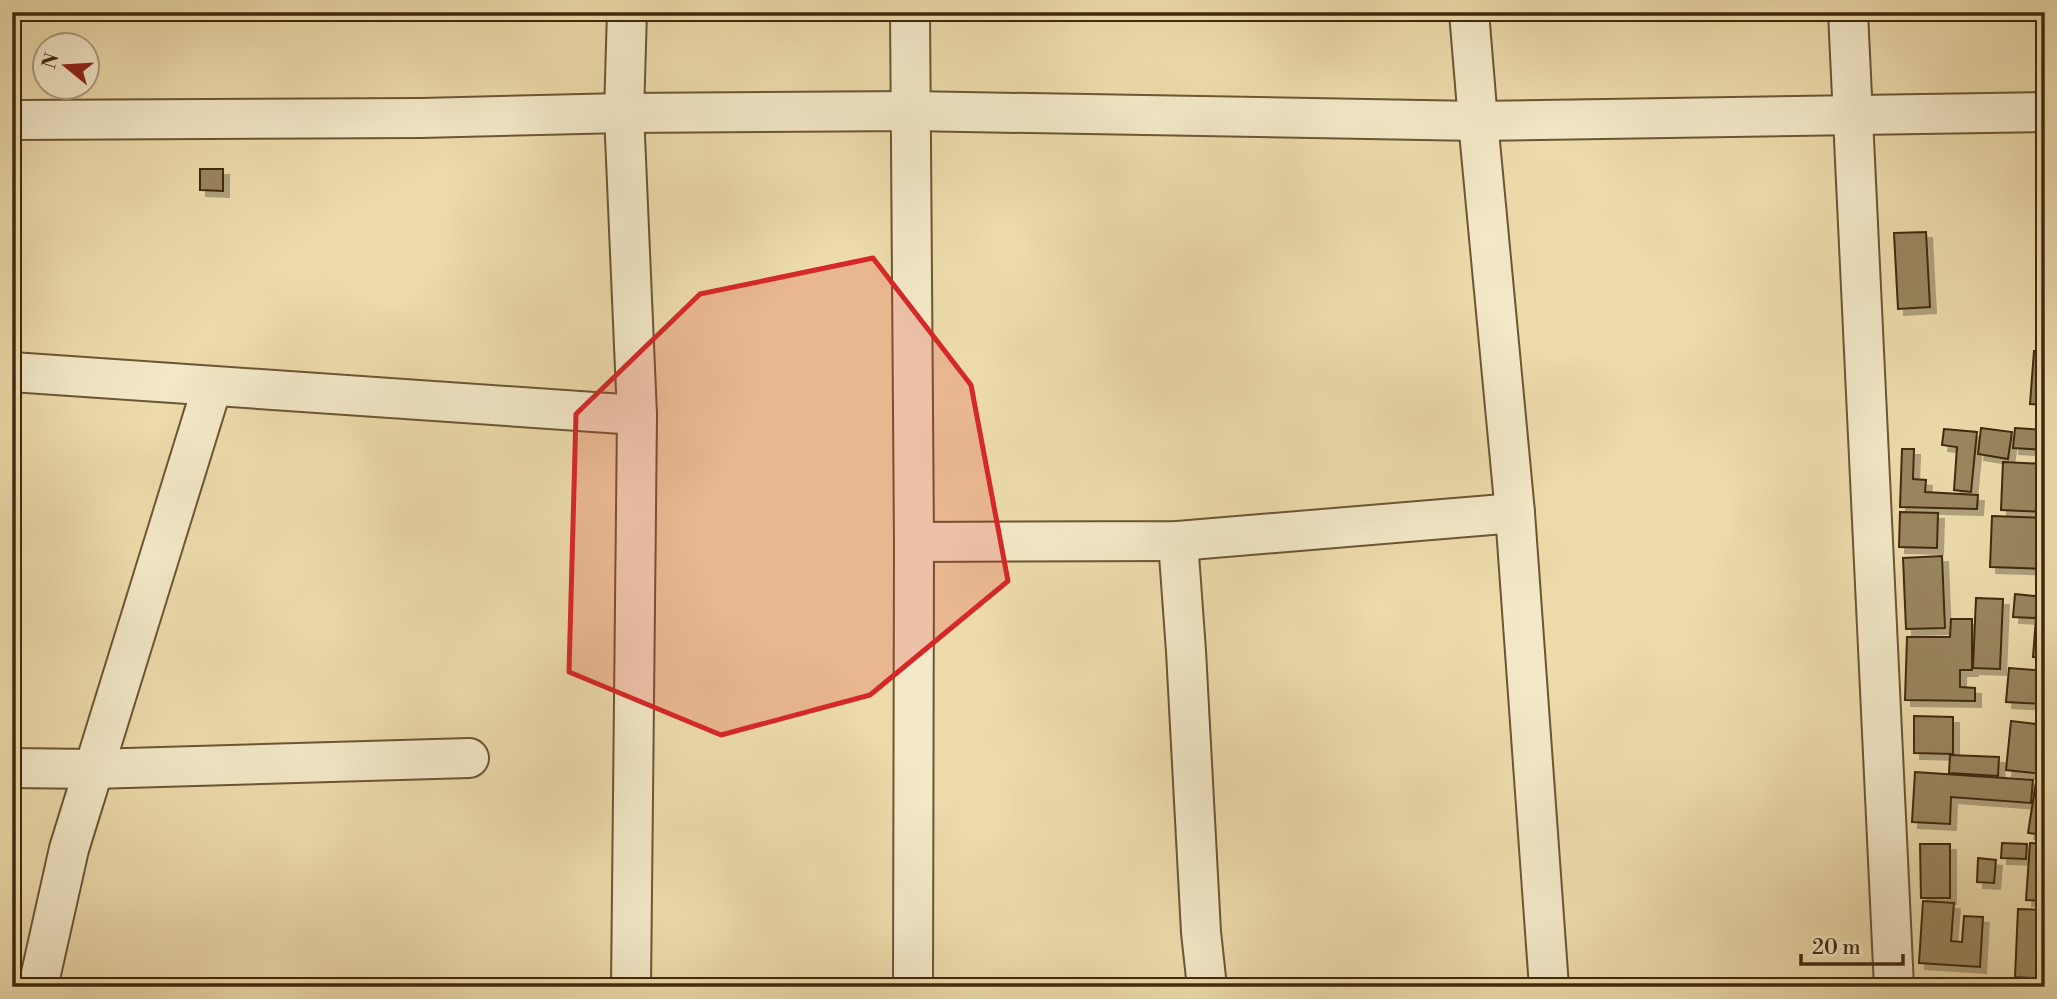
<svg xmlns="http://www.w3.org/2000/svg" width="2057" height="999" viewBox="0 0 2057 999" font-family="'Libre Bodoni',serif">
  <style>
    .building { fill: #9a865f; stroke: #40290d; stroke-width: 2; filter: url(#shadow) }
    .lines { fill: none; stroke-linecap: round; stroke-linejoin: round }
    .minor-casing { stroke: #6b5634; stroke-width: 42 }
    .minor { stroke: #f3e8c8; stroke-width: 38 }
    .marked { fill: #d62828; fill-opacity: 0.2; stroke: #d62828; stroke-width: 5; stroke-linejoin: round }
  </style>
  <defs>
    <filter id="shadow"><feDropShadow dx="6" dy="6" stdDeviation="0" flood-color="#0004"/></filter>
  </defs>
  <rect width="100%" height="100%" fill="#eddbab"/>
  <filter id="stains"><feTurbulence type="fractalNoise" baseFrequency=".00286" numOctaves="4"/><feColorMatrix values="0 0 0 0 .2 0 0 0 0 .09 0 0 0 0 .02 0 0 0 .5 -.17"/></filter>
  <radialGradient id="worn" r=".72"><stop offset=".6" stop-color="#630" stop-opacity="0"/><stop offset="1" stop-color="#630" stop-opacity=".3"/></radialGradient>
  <g class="building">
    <path d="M200,169H223V191L200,190Z"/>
    <path d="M1926,232L1930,307L1898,309L1894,233Z"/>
    <path d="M2034,351H2045V405L2030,404Z"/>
    <path d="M1981,428L2012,432L2008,459L1978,454Z"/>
    <path d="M2015,428L2045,430V450L2013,448Z"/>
    <path d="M1944,429L1977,432L1971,492L1954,490L1957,447L1942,445Z"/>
    <path d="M1902,449H1914L1913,479L1926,480L1925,492L1978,495L1977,509L1900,507Z"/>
    <path d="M2003,462L2045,464V512L2001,510Z"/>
    <path d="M1900,512L1938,513L1937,548L1899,547Z"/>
    <path d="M1992,516L2045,518V569L1990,567Z"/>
    <path d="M1942,556L1945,628L1906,629L1903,558Z"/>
    <path d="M2015,594L2045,597V658L2033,657L2036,618L2013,617Z"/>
    <path d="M1976,598L2003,599L2000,669L1973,668Z"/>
    <path d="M1951,619H1972V670H1960V687L1975,688V701L1905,700L1907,637H1950Z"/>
    <path d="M2009,668L2045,671V704L2006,702Z"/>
    <path d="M1914,716L1953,717V754L1914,753Z"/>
    <path d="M2011,721L2045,725L2044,774L2006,770Z"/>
    <path d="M1950,755L1999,757L1998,776L1949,773Z"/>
    <path d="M1915,772L2033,780L2031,803L1951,797L1950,824L1912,822Z"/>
    <path d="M2036,782L2045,783V835L2028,833Z"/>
    <path d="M2002,843L2027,844L2026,859L2001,858Z"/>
    <path d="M2030,843L2045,844V901L2026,900Z"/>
    <path d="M1920,844H1950V898H1921Z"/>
    <path d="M1978,858L1996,860L1994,883L1977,882Z"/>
    <path d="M1923,901L1954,903L1951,941L1962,942L1964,916L1983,917L1980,967L1919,963Z"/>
    <path d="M2018,909L2045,910V979L2015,977Z"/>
  </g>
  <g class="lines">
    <g class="minor-casing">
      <g id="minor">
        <path d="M627,12L624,113L637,415L631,987"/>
        <path d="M910,12L914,542L913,987"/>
        <path d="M1469,12L1478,121L1515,513L1549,987"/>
        <path d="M1848,12L1894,987"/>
        <path d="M12,120L421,118L624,113L911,111L1478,121L2045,112"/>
        <path d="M12,372L637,415"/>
        <path d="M1178,541L1186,651L1201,932L1207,987"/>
        <path d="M914,542L1178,541L1515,513"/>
        <path d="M12,768L93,769L469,758"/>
        <path d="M38,987L69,849L212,387"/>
      </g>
    </g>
    <use href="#minor" class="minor"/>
  </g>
  <path class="marked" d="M873,258L971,385L1008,581L870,695L721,735L569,672L576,414L700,294Z"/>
  <rect width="2057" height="999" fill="none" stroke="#eddbab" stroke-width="42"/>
  <rect x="14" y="14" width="2029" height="971" fill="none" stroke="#40290d" stroke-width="3.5"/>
  <rect x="21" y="21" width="2015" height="957" fill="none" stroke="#40290d" stroke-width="2"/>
  <g transform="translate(66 66) rotate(288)"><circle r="33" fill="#f3e8c8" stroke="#ab9c7d" stroke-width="2"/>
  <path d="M0-5L12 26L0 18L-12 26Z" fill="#8f2418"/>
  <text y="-10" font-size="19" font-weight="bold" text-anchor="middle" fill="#40290d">N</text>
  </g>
  <path d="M1801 954v10h102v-10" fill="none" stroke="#40290d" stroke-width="3.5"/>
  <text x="1812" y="954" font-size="21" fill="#40290d" stroke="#f3e8c8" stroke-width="5" paint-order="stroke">20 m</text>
  <rect width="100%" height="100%" filter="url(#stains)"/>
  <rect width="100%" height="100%" fill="url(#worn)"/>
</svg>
